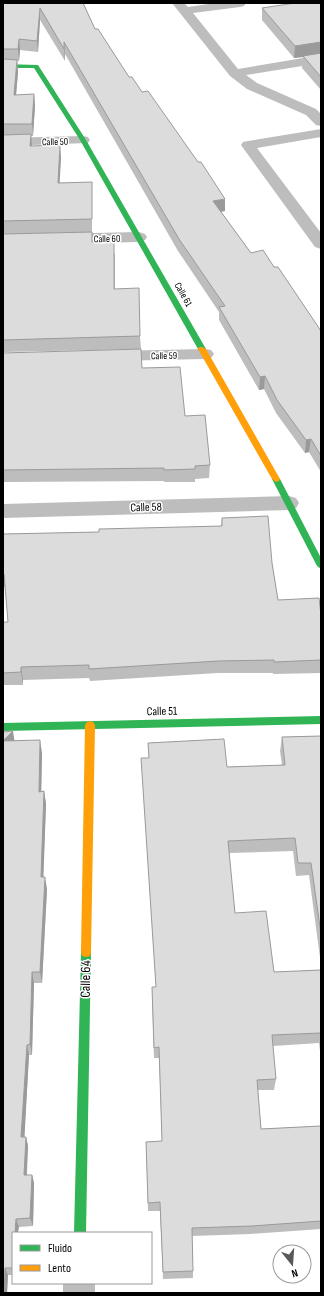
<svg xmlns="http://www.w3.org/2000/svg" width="324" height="1296" viewBox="0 0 324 1296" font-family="'Sofia Sans Condensed',sans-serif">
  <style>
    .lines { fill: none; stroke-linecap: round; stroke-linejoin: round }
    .street { fill: #bdbdbd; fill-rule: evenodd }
    .fast { fill: #30b455; fill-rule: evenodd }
    .slow { fill: #ff9f0a; fill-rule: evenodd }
    .wall { fill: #bdbdbd }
    .shaded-wall { fill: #9a9a9a }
    .building { fill: #dcdcdc; stroke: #9a9a9a }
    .labels { text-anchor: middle; stroke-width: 3; stroke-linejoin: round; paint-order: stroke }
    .far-street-label { font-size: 10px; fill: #000; stroke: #fff }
    .street-label { font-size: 12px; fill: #000; stroke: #fff }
    .near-street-label { font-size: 14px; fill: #000; stroke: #fff }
  </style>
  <rect width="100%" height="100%" fill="#fff"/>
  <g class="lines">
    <g class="street">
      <path d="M172,3H184L188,7L215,3H246L244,6L240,7L193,13L238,69L321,55V63L246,75L257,83L316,109L321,114V126L316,125L306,115L247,89L230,76Z"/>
      <path d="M321,129V137L257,148L321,233V249L315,247L241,145L243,142L248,141Z"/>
      <path d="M83,136L88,137L90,140L88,143L3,146V138Z"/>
      <path d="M139,232L145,234L147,237L145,240L139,242L3,245V235Z"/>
      <path d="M205,349L211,350L214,354L211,358L205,359L112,361L106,360L103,356L106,352L112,351Z"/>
      <path d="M289,496L296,498L299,503L296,508L289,510L3,518V504Z"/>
      <rect x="63" y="1283" width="32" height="10"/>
    </g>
    <g class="fast">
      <path d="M3,64L38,65L86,140L206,349L205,351H202L198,349L80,140L34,68H3Z"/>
      <path d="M276,476L280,479L321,558V569L317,566L272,479Z"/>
      <path d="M321,716V724L3,731V723Z"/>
      <path d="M86,947L90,948L91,952L86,1233H74L81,952L82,948Z"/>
    </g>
    <g class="slow">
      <path d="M199,347H202L206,349L280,479L279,481L276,482L272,479L198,349Z"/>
      <path d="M90,721L93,722L95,725L91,952L90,956L86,957L82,956L81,952L85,725L87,722Z"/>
    </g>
  </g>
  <g class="wall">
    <path d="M3,3H83L95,29L225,211L221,212L251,253L274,267L321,331V472L309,452L305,453L276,413L264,389L259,390L219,320V312L178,251L65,54V61L40,20L38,52L20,50L19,61H17L18,72L16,95L34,94L35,106L33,136H31L32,146L61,157L59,183L92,195V232L3,234Z"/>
    <path d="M321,3V90L302,68L303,57L294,58L262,20V8Z"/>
    <path d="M92,232V242L115,254V289L140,336L141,349L3,352V234Z"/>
    <path d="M3,353L142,368L185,416L210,465L209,478L195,479V482H164V481L3,482Z"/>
    <path d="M222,518L272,563L278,600L321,615V673L273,674V673H218L90,681L89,678L23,680V685H3V622H8L5,587H3V534L99,532L221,526Z"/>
    <path d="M321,736V965L309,875L296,876L293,851L229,853L235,913L274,972L321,970V1059L319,1043L273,1046L276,1079L274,1090H258L261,1129L321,1126V1229L250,1234L192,1236L193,1271V1278L163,1279L160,1211H148L146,1142L162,1141L159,1058H154L152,999L156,987L142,772L141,758H149L148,743L227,767L282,765L280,751L282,737Z"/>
    <path d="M15,741L42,753L41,791H44L46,804L43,877L47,889L42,983H34L32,1055H29L24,1137H26L28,1146L27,1175H32L34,1183L33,1226L19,1227L13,1233V1275H8L7,1293H3Z"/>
  </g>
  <g class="shaded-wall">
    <path d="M40,8V20L38,52L37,41Z"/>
    <path d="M19,39L20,50L19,61L18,49Z"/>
    <path d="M64,42L65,54V61L64,49Z"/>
    <path d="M321,42V54L303,56V57L294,58L295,46Z"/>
    <path d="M17,60L18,72L15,107L14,95Z"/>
    <path d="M34,94L35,106L33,136L32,124Z"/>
    <path d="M31,134L32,146H30Z"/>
    <path d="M60,145L61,157L59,195L58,183Z"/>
    <path d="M225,199V211L213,213V201Z"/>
    <path d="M265,376L264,389L259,390L260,377Z"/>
    <path d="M311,439L309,452L305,453L306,440Z"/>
    <path d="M21,667L23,680V685L21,672Z"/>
    <path d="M13,731L15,744L3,741Z"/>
    <path d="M40,740L42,753L41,804L39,792Z"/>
    <path d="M44,791L46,804L43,889L41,877Z"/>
    <path d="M45,877L47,889L42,983L40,972Z"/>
    <path d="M32,972L34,983L32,1055L30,1044Z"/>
    <path d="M27,1045L29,1055L24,1146L21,1137Z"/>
    <path d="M26,1137L28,1146L26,1183L24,1175Z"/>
    <path d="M32,1175L34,1183L33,1226L30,1218Z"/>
    <path d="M16,1219L19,1227L18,1233H15Z"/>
    <path d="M5,1268L8,1275L7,1293H4Z"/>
  </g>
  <g class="building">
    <path d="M3,3H83L95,29H98L129,77H132L142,92L148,91L198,162H201L225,199L213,201L251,253L263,250L274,267H278L321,331V456L311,439L306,440L277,400L265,376L260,377L219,307L225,306L179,239L64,42V49L40,8L37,41L19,39L18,49H3Z"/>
    <path d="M295,3H321V42L295,46L262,8Z"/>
    <path d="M321,53V77L303,56Z"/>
    <path d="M3,59L17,60L14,95L34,94L32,124H3Z"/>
    <path d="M31,134L30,146L60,145L58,183L92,182V219L3,221V135Z"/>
    <path d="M92,232V242L114,241V289L139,288L140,336L3,340V234Z"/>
    <path d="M141,349L142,368L180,367L185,416L205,415L210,465L195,466V469L164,470V468L3,470V353Z"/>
    <path d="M268,516L272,563L278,600L319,598L321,615V660L274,662V660L218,661L89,669V665L21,667V672L3,673V622H8L4,574H3V534L99,532V529L222,526V518Z"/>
    <path d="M13,731L3,741L40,740L39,792L44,791L41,877H45L40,972H32L30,1044L27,1045L21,1137H26L24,1175H32L30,1218L16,1219L15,1233H13V1268H5L4,1293H3V732Z"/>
    <path d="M321,736V934L311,863H298L295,838L228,841L235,913L266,911L274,972L321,970V1033L272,1035L276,1079L257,1080L261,1129L321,1126V1221L252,1226L192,1228L193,1271L163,1272L160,1202L148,1203L146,1142L162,1141L159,1047L154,1048L152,987H156L141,758H149L148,743L224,739L227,767L285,765L282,737Z"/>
  </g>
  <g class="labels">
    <g class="far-street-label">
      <text transform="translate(55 141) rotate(-1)" y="4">Calle 50</text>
      <text transform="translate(107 238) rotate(-1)" y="4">Calle 60</text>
      <text transform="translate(184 294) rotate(61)" y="4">Calle 61</text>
      <text transform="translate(164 355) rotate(-1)" y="4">Calle 59</text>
    </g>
    <g class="street-label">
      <text transform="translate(146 507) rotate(-2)" y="4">Calle 58</text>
      <text transform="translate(162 711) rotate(-1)" y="4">Calle 51</text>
    </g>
    <g class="near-street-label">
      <text transform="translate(85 979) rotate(-89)" y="5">Calle 64</text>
    </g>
  </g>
  <rect width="324" height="1296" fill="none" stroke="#000000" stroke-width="8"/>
  <rect x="12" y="1232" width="140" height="52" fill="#ffffff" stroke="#999999"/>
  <rect x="20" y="1245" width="20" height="6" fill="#30b455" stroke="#999999"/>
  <text x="48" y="1252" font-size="12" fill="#000000">Fluido</text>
  <rect x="20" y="1265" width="20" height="6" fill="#ff9f0a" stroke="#999999"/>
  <text x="48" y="1272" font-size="12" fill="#000000">Lento</text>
  <g transform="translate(292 1264) rotate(163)"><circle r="19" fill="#ffffff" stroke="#999999"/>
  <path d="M0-3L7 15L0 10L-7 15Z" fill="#595959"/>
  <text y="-6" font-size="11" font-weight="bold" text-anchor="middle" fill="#000000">N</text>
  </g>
</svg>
